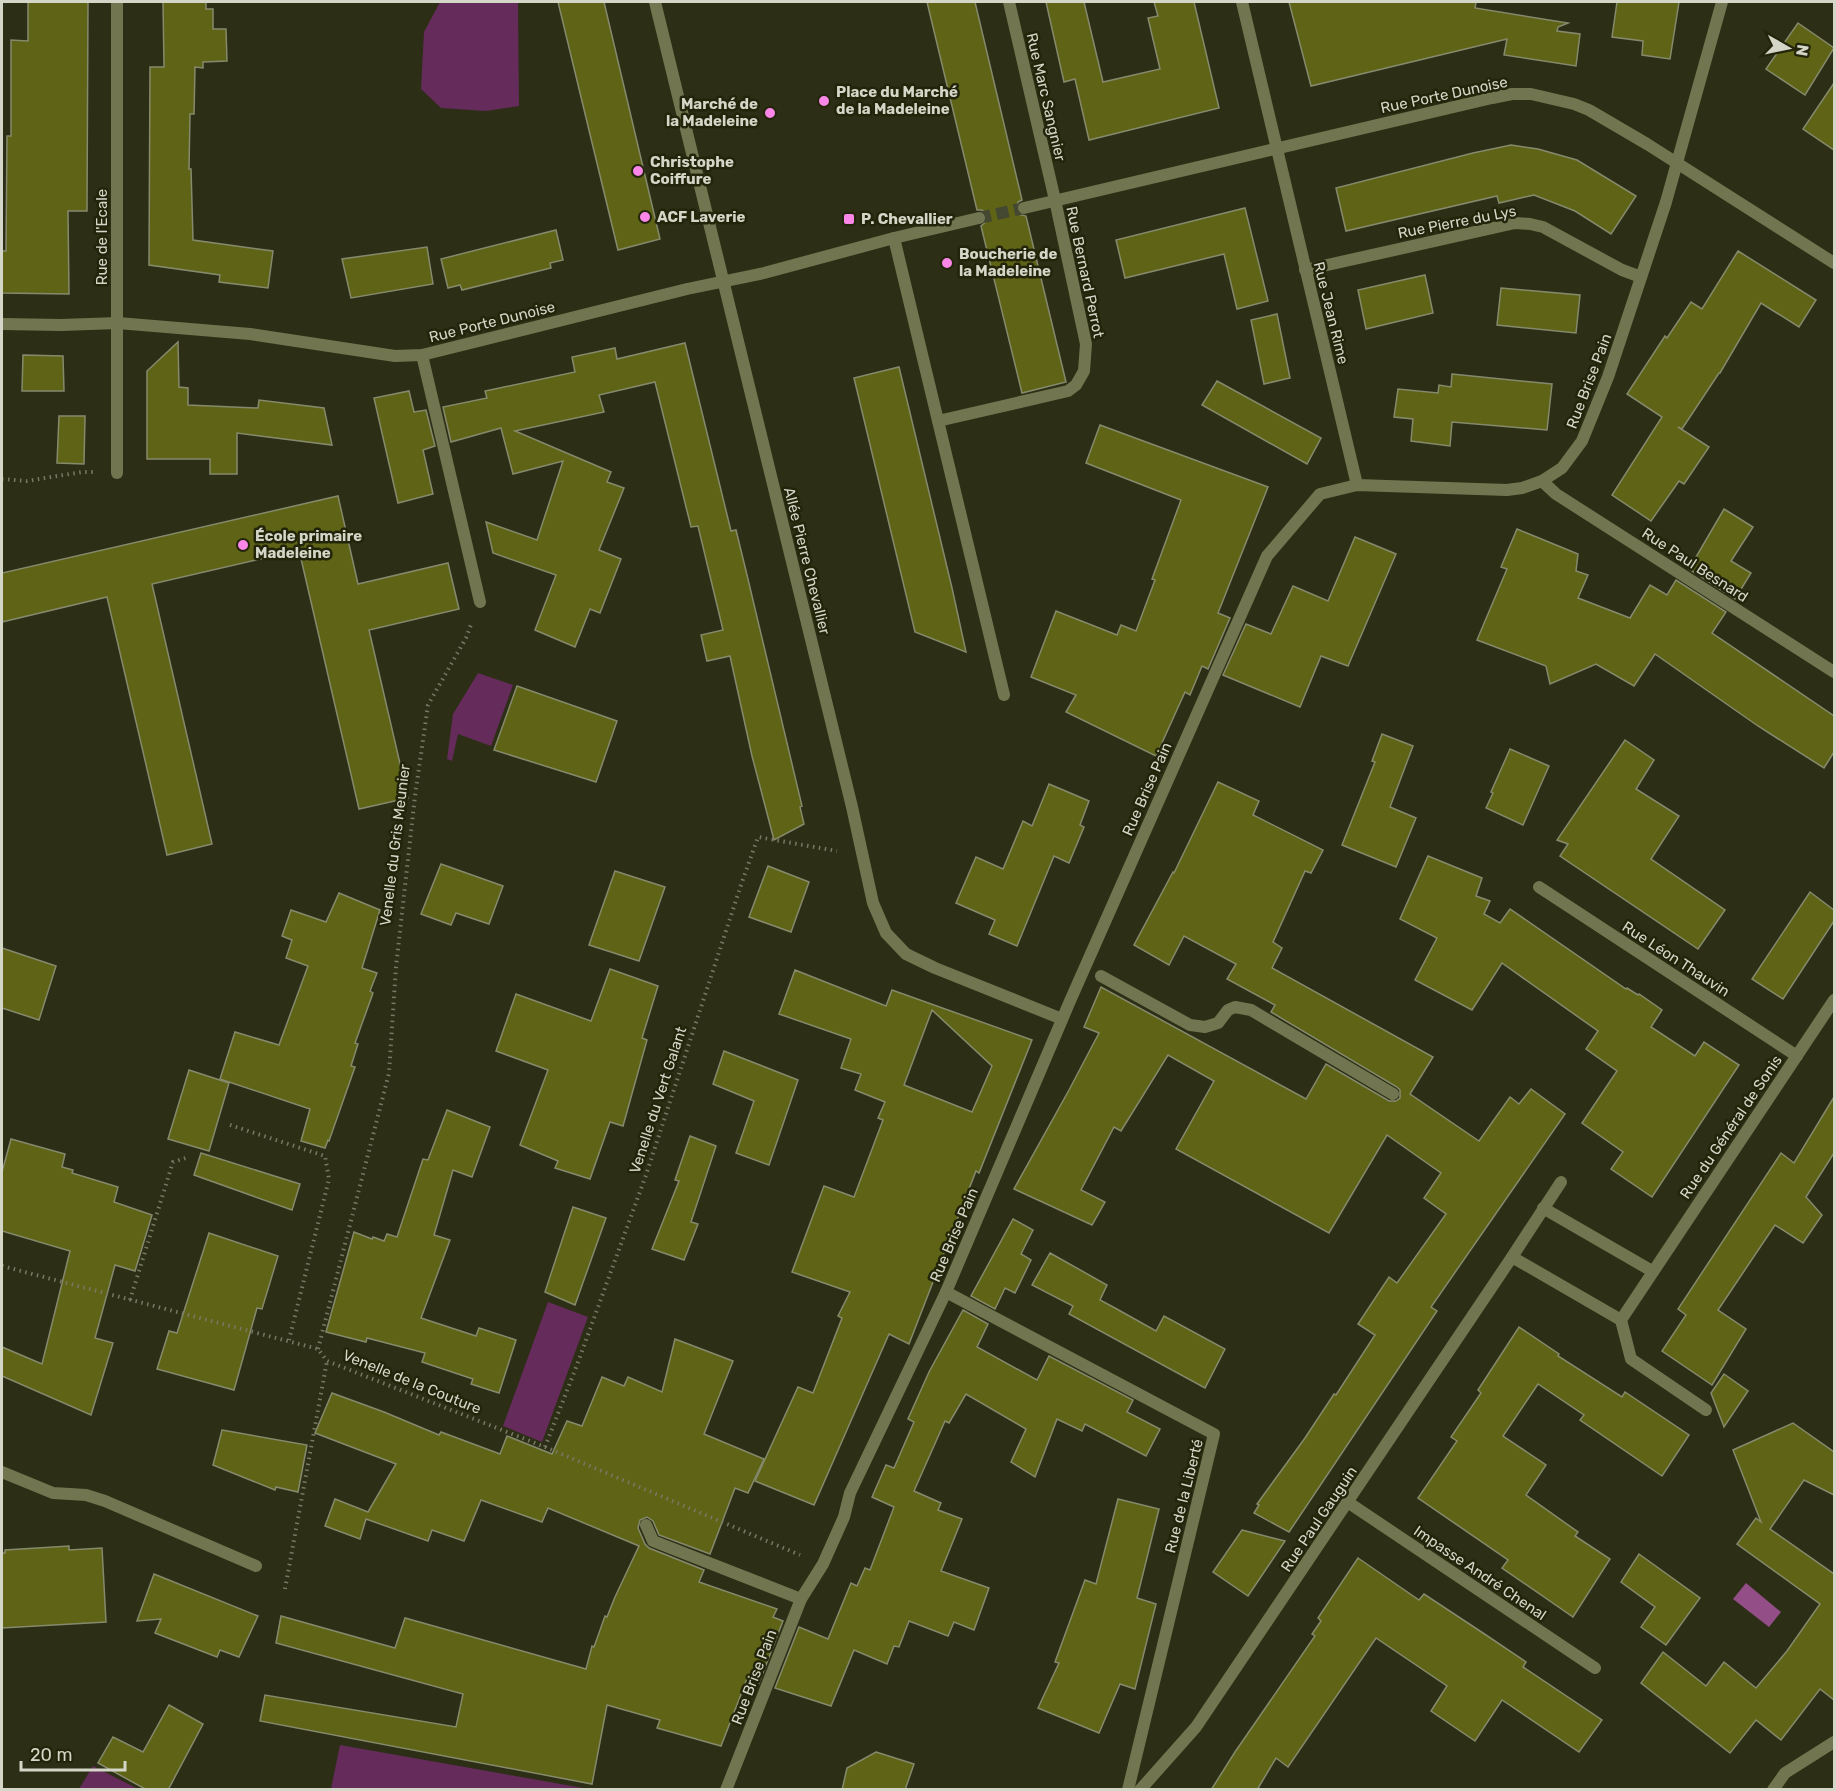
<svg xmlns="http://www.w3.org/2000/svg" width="1836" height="1791" viewBox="0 0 1836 1791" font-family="Rubik,sans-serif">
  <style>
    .green { fill: #642b5b }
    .water { fill: #934d87 }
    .building { fill: #5e6315; stroke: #868a6d; stroke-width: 1.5; fill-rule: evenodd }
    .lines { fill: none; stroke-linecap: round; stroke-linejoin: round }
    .street-tunnel { stroke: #454830; stroke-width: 12; stroke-dasharray: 12 6; stroke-linecap: butt }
    .path { stroke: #777964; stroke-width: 4; stroke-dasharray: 1.5 4.5; stroke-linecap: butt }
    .lane { stroke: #717650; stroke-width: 12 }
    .street { stroke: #717650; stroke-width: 12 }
    .poi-dot { fill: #fa87e7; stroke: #23250b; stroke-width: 2 }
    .labels { text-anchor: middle; stroke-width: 5; stroke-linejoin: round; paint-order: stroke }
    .poi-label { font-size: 15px; font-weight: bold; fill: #d4d6c7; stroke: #23250b; text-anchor: start }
    .street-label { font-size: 15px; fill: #d4d6c7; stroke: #23250b }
  </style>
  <rect width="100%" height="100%" fill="#2c2f15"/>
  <g class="green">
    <path d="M440,2H509L518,3L519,106L486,111L441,108L421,89L424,32Z"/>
    <path d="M478,673L513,685L491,746L458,734L452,761L447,759L453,714Z"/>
    <path d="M548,1302L588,1317L542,1442L503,1426Z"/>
    <path d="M340,1745L589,1789H331Z"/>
    <path d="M93,1766L138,1789H79Z"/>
  </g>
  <path class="water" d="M1746,1583L1781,1612L1769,1627L1733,1599Z"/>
  <g class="building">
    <path d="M28,2H88L87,211H68L69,294L2,293V251H6L7,136H11V40L28,41Z"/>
    <path d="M163,2H206V9H213V29H226L227,61L203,62V68L195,67L194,114H190L189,169H191L193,240L273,251L268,288L219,282L220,275L149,265L150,67H164Z"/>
    <path d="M558,2H604L660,239L618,250Z"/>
    <path d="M927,2H975L1022,200L1018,202L1016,209L1018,214L1026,216L1066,382L1022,393L981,226L987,221V216L982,210H977Z"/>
    <path d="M1046,2H1084L1103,82L1160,69L1148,18L1158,16L1154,2H1194L1219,108L1089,140L1075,79L1064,82Z"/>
    <path d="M1289,2H1476L1475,8L1568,23L1558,27L1557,31L1580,34L1576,66L1504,55L1507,39L1311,86Z"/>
    <path d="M1617,2H1679L1670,59L1642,55L1643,41L1612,37Z"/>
    <path d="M1798,23L1834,48L1805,95L1766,69Z"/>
    <path d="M1834,83V150L1803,129Z"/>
    <path d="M1511,145L1538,149L1577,160L1636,196L1611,234L1575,211L1534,195L1499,203L1497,196L1346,231L1336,188L1473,153Z"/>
    <path d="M1245,208L1268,301L1237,309L1224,254L1125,278L1116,240Z"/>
    <path d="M556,230L563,260L550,263L551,268L462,290L460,285L448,288L441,259Z"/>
    <path d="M427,247L433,284L351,298L342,259Z"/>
    <path d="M1738,251L1816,300L1799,327L1761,303L1720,373H1719L1682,429L1678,427L1709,447L1684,484L1679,481L1651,521L1612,495L1662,417L1627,394L1665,336L1667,338L1691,302L1702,309Z"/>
    <path d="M1425,275L1433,313L1366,329L1358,290Z"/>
    <path d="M1501,288L1580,295L1576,333L1497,325Z"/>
    <path d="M1277,314L1290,378L1264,384L1251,320Z"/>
    <path d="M178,342L179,387L188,388V405L258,408L259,400L324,408L332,445L237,433V474H210V459H147V371Z"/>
    <path d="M685,343L731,531L736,530L747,575L802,806L800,807L804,824L774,840L752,756L730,656L707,661L701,635L723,630L698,526L691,527L655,382L599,395L604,412L515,431L611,472L607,482L624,488L599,550L621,559L600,613L590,609L575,647L535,630L556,575L493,553L486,522L537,540L563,461L513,474L501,428L451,442L443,407L487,398L485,391L575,372L572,357L615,348L617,359Z"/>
    <path d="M23,355L63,356L64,391H22Z"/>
    <path d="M899,367L952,588L966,652L915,632L854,378Z"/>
    <path d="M1452,374L1552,384L1547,430L1452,422L1450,446L1411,441L1413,419L1394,417L1398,389L1438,393L1439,385L1451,387Z"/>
    <path d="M1217,381L1321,438L1307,464L1202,405Z"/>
    <path d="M409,391L414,412L426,410L435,446L423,450L433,494L398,503L374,398Z"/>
    <path d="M59,416H85L84,464L57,463Z"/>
    <path d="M1100,425L1268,487L1218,613L1230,618L1208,669L1202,666L1190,695L1185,692L1156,756L1066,712L1076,695L1031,677L1056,611L1117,635L1121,625L1136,631L1155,580L1152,579L1181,500L1086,463Z"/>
    <path d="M338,496L358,584L448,563L459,609L369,630L408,798L359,809L299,550L152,584L212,844L167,855L107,597L2,622V573Z"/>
    <path d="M1724,509L1753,527L1731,561L1751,573L1735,599L1689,569Z"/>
    <path d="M1517,529L1578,554L1576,571L1588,575L1578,598L1630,618L1650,585L1667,595L1676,580L1726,612L1712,633L1834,716V752L1824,768L1758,726L1655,654L1634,686L1596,664L1550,684L1546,666L1477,640L1507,569L1501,567Z"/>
    <path d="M1355,537L1396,554L1348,666L1321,656L1300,707L1223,675L1246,624L1271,634L1293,586L1328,601Z"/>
    <path d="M517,686L617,721L596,782L494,750Z"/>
    <path d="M1382,734L1413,746L1390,807L1416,818L1396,867L1342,845L1375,762L1372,761Z"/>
    <path d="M1625,740L1654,760L1636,789L1679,816L1651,859L1725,910L1698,949L1560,856L1568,844L1557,840Z"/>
    <path d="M1510,749L1549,766L1523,825L1486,808L1493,793L1491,792Z"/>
    <path d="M1218,782L1259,801L1253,815L1323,850L1311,873L1305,871L1273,942L1282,948L1272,968L1433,1057L1410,1094L1479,1141L1510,1097L1519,1104L1531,1089L1565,1114L1431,1307L1437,1311L1289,1532L1254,1513L1259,1505L1257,1504L1305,1438L1334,1394L1336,1395L1375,1335L1358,1324L1389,1277L1397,1283L1446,1214L1424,1198L1441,1173L1387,1135L1329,1233L1176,1149L1214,1081L1168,1055L1121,1131L1114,1127L1081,1190L1105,1202L1092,1225L1014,1189L1069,1090L1099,1033L1084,1027L1101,987L1306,1099L1326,1064L1389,1101H1396L1400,1098V1090L1397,1087L1271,1012L1275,1005L1227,979L1236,964L1184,936L1169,965L1134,945L1173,872L1174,873Z"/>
    <path d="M1049,784L1089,801L1080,825L1084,827L1069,863L1054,856L1017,946L989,934L995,920L956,903L976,857L1003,869L1023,821L1032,826Z"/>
    <path d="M1428,856L1482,878L1476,896L1490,901L1484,914L1500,923L1510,909L1626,989L1627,988L1638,995L1639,994L1662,1010L1651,1027L1695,1056L1704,1042L1739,1065L1652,1197L1611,1169L1623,1152L1582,1123L1617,1071L1586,1049L1598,1031L1502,963L1472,1010L1415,980L1437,938L1400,919Z"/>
    <path d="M441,864L503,886L489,924L456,913L451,925L421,914Z"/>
    <path d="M768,866L809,882L791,932L749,917Z"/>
    <path d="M615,871L665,887L639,961L589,945Z"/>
    <path d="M1810,892L1834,910V921L1783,999L1752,979Z"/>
    <path d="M339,893L380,910L362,968L377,973L370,991L373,993L355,1043L358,1044L351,1066L355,1067L329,1141L328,1140L325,1148L301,1141L310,1109L220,1079L235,1032L279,1045L308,966L286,958L292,940L282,936L291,910L326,922Z"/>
    <path d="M2,948L56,966L39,1020L2,1008Z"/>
    <path d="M610,969L658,986L642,1038L647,1040L623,1126L610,1122L590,1179L555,1168L558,1161L520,1145L548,1070L496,1051L516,994L591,1021Z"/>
    <path d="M795,970L886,1006L892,990L1032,1040L979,1173L976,1171L909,1344L889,1334L814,1505L755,1481L798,1387L813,1393L842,1318L838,1316L850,1292L792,1272L824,1186L854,1197L883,1120L878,1118L885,1102L855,1090L861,1074L841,1068L851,1039L779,1014ZM932,1010L992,1066L972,1112L904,1085Z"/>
    <path d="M724,1051L798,1080L769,1165L736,1153L754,1101L713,1084Z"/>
    <path d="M189,1070L229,1083L209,1151L168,1139Z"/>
    <path d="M1834,1097V1153L1806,1197L1822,1215L1803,1243L1775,1225L1718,1310L1746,1329L1712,1385L1662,1351L1686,1315L1678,1309L1781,1153L1794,1163Z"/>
    <path d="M447,1110L490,1127L472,1177L453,1170L434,1235L450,1240L421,1318L476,1336L479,1328L516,1340L499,1393L471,1384L473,1379L422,1362L425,1353L367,1338L366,1342L326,1332L354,1232L372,1239L373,1237L384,1241L387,1234L397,1237L423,1159L428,1160Z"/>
    <path d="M690,1136L716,1146L691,1222L698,1224L684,1260L652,1249L679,1181L675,1180Z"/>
    <path d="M11,1139L65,1154L62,1167L73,1170L72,1173L118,1187L114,1202L152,1215L135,1271L115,1265L95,1338L113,1343L91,1415L2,1376V1347L42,1364L70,1251L2,1231V1172Z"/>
    <path d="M201,1153L300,1184L292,1210L194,1175Z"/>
    <path d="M573,1207L606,1218L575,1305L545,1292Z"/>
    <path d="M1013,1219L1033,1230L1021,1254L1031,1260L1015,1293L1005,1288L995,1309L971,1296Z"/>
    <path d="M209,1233L278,1256L262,1309L257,1308L234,1390L157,1369L169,1331L177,1333Z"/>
    <path d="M1050,1253L1107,1285L1100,1300L1115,1308L1156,1331L1164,1316L1225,1349L1205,1388L1069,1314L1073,1306L1032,1285Z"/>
    <path d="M963,1310L988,1324L977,1347L1037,1380L1049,1356L1133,1400L1127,1412L1160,1429L1146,1456L1085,1424L1082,1431L1057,1419L1035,1477L1011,1462L1026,1429L966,1394L949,1423L945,1421L914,1491L941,1503L938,1510L962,1519L941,1571L989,1588L974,1630L954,1622L948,1636L909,1621L899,1647L894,1646L887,1664L854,1650L831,1706L775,1688L799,1627L828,1639L851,1583L857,1586L865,1568L870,1570L894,1507L872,1497L886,1465L894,1468L914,1422L908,1419L929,1372Z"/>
    <path d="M1519,1327L1559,1354L1558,1356L1622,1397L1625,1392L1689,1435L1662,1476L1580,1420L1584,1415L1538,1384L1503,1436L1546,1465L1526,1495L1578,1532L1575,1536L1610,1559L1573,1617L1502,1568L1508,1560L1418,1498L1457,1441L1451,1437L1481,1393L1478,1390Z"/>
    <path d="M675,1339L733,1361L704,1434L764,1459L748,1493L735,1488L710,1554L659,1535L653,1521L647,1517L640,1520L638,1528L645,1544L649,1548L704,1570L699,1582L777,1609L773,1617L783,1621L759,1683L747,1679L721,1746L657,1728L660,1720L607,1705L592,1784L260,1721L265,1695L456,1727L463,1694L276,1643L281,1616L395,1648L405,1618L586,1669L592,1646L594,1647L605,1616L607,1617L615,1597L639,1546L548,1508L542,1522L481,1500L464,1541L432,1530L428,1541L366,1519L360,1539L325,1526L335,1499L368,1512L396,1464L315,1433L332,1393L384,1412L439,1435L441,1432L500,1454L507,1436L552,1454L567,1421L582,1426L602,1377L624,1386L628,1377L662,1392Z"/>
    <path d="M1724,1374L1748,1391L1724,1427L1711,1393Z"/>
    <path d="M1793,1423L1834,1452V1495L1804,1480L1770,1529L1834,1574V1700L1820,1689L1781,1740L1756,1720L1730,1753L1641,1683L1663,1652L1706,1686L1724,1662L1756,1688L1787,1651L1820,1604L1737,1544L1756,1518L1761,1522L1733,1450Z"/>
    <path d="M222,1430L307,1445L298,1492L276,1487L275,1490L213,1465Z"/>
    <path d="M1118,1499L1159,1509L1137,1598L1156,1604L1135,1689L1120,1684L1099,1733L1038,1708L1059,1663L1055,1662L1085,1580L1096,1584Z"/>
    <path d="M1242,1530L1285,1541L1248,1596L1213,1572Z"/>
    <path d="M69,1546V1550L102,1548L106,1622L2,1628V1553H5V1550Z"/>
    <path d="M1639,1554L1700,1598L1666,1645L1641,1627L1655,1607L1621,1582Z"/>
    <path d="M1358,1558L1419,1600L1424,1594L1483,1633L1526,1662L1523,1667L1602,1720L1579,1752L1502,1700L1475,1741L1431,1711L1447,1686L1376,1638L1288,1767L1276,1758L1257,1790H1211L1235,1752L1315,1636L1312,1634L1321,1621L1318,1618Z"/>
    <path d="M154,1574L258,1616L239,1657L220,1650L217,1657L155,1633L161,1619L137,1621Z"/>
    <path d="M169,1705L203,1724L168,1790H147L98,1763L113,1737L143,1752Z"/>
    <path d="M876,1752L914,1764L905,1790H842L847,1768Z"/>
  </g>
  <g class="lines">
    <path class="street-tunnel" d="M979,218L1024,208"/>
    <g class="path">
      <path d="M2,479L27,481L82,472H95"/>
      <path d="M230,1125L325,1156L329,1179L289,1340"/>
      <path d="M2,1266L318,1349L327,1361L545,1447L800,1555"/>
      <path d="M130,1300L173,1162L186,1158"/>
      <path d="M318,1349L389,1073L396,967L415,796L428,705L466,638L472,622"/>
      <path d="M545,1447L577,1365L646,1175L742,882L758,837L837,851"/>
      <path d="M285,1589L327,1361"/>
    </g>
    <g class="lane">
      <path d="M1101,976L1190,1025L1205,1027L1218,1023L1228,1010L1235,1007L1251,1010L1393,1094"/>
      <path d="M2,1472L53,1493L86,1495L105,1501L256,1566"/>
      <path d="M646,1525L653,1541L801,1599"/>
    </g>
    <g class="street">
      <path d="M655,2L852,807L873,903L886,933L906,954L935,968L1062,1019"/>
      <path d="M1242,2L1357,485"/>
      <path d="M1024,208L1492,98L1512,94H1531L1574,104L1589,110L1647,144L1834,263"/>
      <path d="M894,238L1004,695"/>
      <path d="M1305,270L1515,223L1530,224L1543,227L1622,270L1641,277"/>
      <path d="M2,324L61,325L118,323L250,334L395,356L422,355L687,289L764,273L894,238L979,218"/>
      <path d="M422,355L480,602"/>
      <path d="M938,421L1068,391L1076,385L1084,371L1086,344L1055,200L1009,2"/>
      <path d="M117,473V2"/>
      <path d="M1542,481L1556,494L1834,672"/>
      <path d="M1539,887L1797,1056"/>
      <path d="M1561,1182L1512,1257L1621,1320L1834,1000"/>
      <path d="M1543,1208L1652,1271"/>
      <path d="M946,1292L1214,1434L1128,1790"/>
      <path d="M1621,1320L1631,1359L1706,1410"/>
      <path d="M1349,1503L1595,1668"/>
      <path d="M726,1790L801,1599L823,1564L844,1517L850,1493L946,1292L1070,1001L1267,556L1320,494L1357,485L1507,490L1522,488L1542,481L1562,468L1582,441L1608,377L1666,202L1722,2"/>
      <path d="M1140,1790L1196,1727L1512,1257"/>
      <path d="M1773,1790L1785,1773L1834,1742"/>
    </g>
  </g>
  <g class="poi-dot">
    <circle cx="824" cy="101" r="6"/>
    <circle cx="770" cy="113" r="6"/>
    <circle cx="638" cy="171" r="6"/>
    <circle cx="645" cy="217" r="6"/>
    <rect x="843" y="213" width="12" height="12" rx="3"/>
    <circle cx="947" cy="263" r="6"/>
    <circle cx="243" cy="545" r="6"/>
  </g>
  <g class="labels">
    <g class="poi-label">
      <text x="836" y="97">Place du Marché<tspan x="836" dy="17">de la Madeleine</tspan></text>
      <text x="758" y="109" text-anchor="end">Marché de<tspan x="758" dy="17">la Madeleine</tspan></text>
      <text x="650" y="167">Christophe<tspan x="650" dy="17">Coiffure</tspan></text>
      <text x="657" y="222">ACF Laverie</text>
      <text x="861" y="224">P. Chevallier</text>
      <text x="959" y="259">Boucherie de<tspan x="959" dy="17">la Madeleine</tspan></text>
      <text x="255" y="541">École primaire<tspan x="255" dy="17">Madeleine</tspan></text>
    </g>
    <g class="street-label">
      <text transform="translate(1444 95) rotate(-12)" y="5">Rue Porte Dunoise</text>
      <text transform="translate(1046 97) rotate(77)" y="5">Rue Marc Sangnier</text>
      <text transform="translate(1457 222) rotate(-11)" y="5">Rue Pierre du Lys</text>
      <text transform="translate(102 237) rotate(-90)" y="5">Rue de l'Ecale</text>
      <text transform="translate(1085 272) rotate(78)" y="5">Rue Bernard Perrot</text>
      <text transform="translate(1331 313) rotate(76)" y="5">Rue Jean Rime</text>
      <text transform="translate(492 322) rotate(-14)" y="5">Rue Porte Dunoise</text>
      <text transform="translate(1589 381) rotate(-69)" y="5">Rue Brise Pain</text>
      <text transform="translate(807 561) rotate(76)" y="5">Allée Pierre Chevallier</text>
      <text transform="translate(1695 565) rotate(33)" y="5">Rue Paul Besnard</text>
      <text transform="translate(1147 789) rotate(-66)" y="5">Rue Brise Pain</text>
      <text transform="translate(395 845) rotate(-83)" y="5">Venelle du Gris Meunier</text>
      <text transform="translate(1676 959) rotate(33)" y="5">Rue Léon Thauvin</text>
      <text transform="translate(658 1100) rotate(-72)" y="5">Venelle du Vert Galant</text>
      <text transform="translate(1731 1127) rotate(-56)" y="5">Rue du Général de Sonis</text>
      <text transform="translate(954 1235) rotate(-67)" y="5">Rue Brise Pain</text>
      <text transform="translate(412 1382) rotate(22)" y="5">Venelle de la Couture</text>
      <text transform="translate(1184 1496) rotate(-76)" y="5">Rue de la Liberté</text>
      <text transform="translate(1319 1519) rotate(-56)" y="5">Rue Paul Gauguin</text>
      <text transform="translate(1480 1573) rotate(34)" y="5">Impasse André Chenal</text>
      <text transform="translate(754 1677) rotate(-69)" y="5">Rue Brise Pain</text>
    </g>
  </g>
  <rect width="1836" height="1791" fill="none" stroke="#d4d6c7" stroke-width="6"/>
  <g transform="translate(1788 48) rotate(99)" stroke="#23250b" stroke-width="4.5" paint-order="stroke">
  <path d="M0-4.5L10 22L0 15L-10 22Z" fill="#d4d6c7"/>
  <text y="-9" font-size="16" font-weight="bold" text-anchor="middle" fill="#d4d6c7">N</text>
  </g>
  <path d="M21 1761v9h104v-9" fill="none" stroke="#d4d6c7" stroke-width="3"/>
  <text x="30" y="1761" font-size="18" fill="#d4d6c7" stroke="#23250b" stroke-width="4.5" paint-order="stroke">20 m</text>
</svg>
